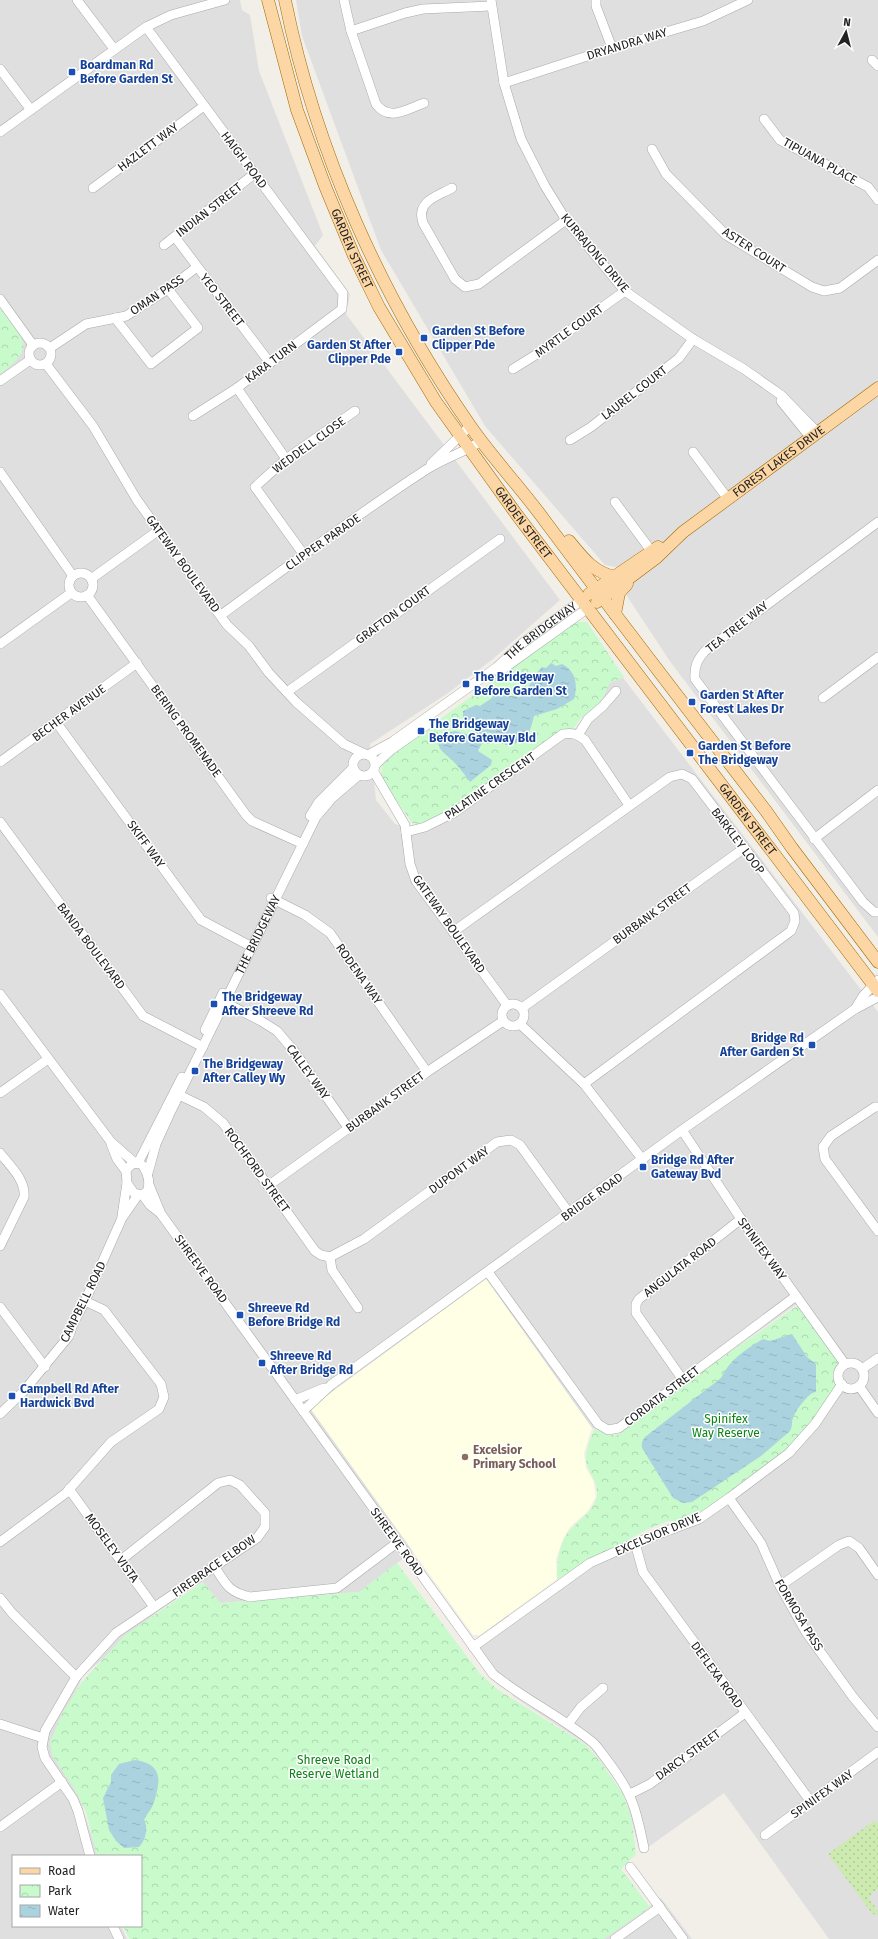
<svg xmlns="http://www.w3.org/2000/svg" width="878" height="1939" viewBox="0 0 878 1939" font-family="'Fira Sans',sans-serif">
  <style>
    .residential { fill: #e0dfdf }
    .education { fill: #ffffe5 }
    .park { fill: url(#park-crowns) }
    .garden { fill: url(#garden-dots) }
    .water { fill: url(#water-ripples) }
    .lines { fill: none; stroke-linecap: round; stroke-linejoin: round }
    .minor-casing { stroke: #a9a9a9; stroke-width: 10 }
    .major-casing { stroke: #a06b00; stroke-width: 13 }
    .minor { stroke: #fff; stroke-width: 9 }
    .major { stroke: #fcd6a4; stroke-width: 12 }
    .transit-dot { fill: #1a4fb4; stroke: #fff; stroke-width: 1.5 }
    .education-dot { fill: #8d6e63; stroke: #fff; stroke-width: 1.5 }
    .labels { text-anchor: middle; stroke-width: 3; stroke-linejoin: round; paint-order: stroke }
    .street-label { font-size: 12px; fill: #222; stroke: #fff }
    .transit-label { font-size: 12px; font-weight: bold; fill: #164399; stroke: #fff; text-anchor: start }
    .park-label { font-size: 12px; fill: #0c8416; stroke: #fff }
    .education-label { font-size: 12px; font-weight: bold; fill: #785e54; stroke: #fff; text-anchor: start }
  </style>
  <defs>
    <pattern id="park-crowns" width="20" height="18" patternUnits="userSpaceOnUse"><rect width="20" height="18" fill="#c8facc"/><path d="M2 6a3 3 0 1 1 6 0M12 15a3 3 0 1 1 6 0" fill="none" stroke="#acd6af"/></pattern>
    <pattern id="garden-dots" width="8" height="8" patternUnits="userSpaceOnUse"><rect width="8" height="8" fill="#cdebb0"/><path d="M2 2h.1M6 6h.1" fill="none" stroke="#b0c997" stroke-width="1.8" stroke-linecap="round"/></pattern>
    <pattern id="water-ripples" width="26" height="14" patternUnits="userSpaceOnUse"><rect width="26" height="14" fill="#aad3df"/><path d="M2 4q2-2 4 0t4 0M15 11q2-2 4 0t4 0" fill="none" stroke="#92b5bf"/></pattern>
  </defs>
  <rect width="100%" height="100%" fill="#f2efe9"/>
  <g class="residential">
    <path d="M0,0H240L242,10L250,15L259,71L323,235L315,246L350,294L346,314L560,600L493,659L448,693L370,744L376,800L395,824L410,828L440,817L563,728H576L605,686L621,675L878,1012V1939H829L724,1793L640,1853L624,1792L590,1747L514,1697L468,1646L584,1561L684,1517L830,1396L839,1363L797,1304L615,1434L592,1428L486,1279L310,1408L413,1551L359,1592L220,1603L202,1582L157,1612L83,1676L51,1745L76,1787L98,1856H13V1926H121L127,1939H0Z"/>
    <path d="M296,0H878V937L669,660L627,596L630,586L616,567L605,565L485,426L381,250L302,36Z"/>
    <path d="M661,1898L692,1939H603Z"/>
  </g>
  <path class="education" d="M486,1279L592,1428L584,1453L585,1460L586,1468L593,1480L596,1497L588,1511L570,1527L563,1539L556,1559L557,1579L480,1635H473L310,1408Z"/>
  <g class="park">
    <path d="M0,308C23,340 38,347 0,374Z"/>
    <path d="M576,622H587L624,677L610,683L601,702L580,719L574,728L562,730L454,807L427,822L418,824L412,823L387,787L381,774L383,761L570,624Z"/>
    <path d="M800,1304L838,1358L835,1392L788,1451L694,1518L675,1522L668,1521L646,1530L557,1579C557,1561 559,1540 573,1527C582,1517 592,1512 596,1499C601,1485 588,1473 586,1461C585,1450 591,1438 595,1428L609,1435H617L708,1367Z"/>
    <path d="M397,1563L480,1674L497,1689L586,1745L600,1761L623,1794L631,1817L636,1854L621,1869L650,1907L604,1939H129L123,1926H141V1856H97L86,1812L75,1790L52,1755L50,1742L63,1712L81,1683L125,1635L203,1582L220,1603L359,1592Z"/>
  </g>
  <path class="garden" d="M875,1820L878,1824V1889L872,1893V1895L868,1898L872,1903H874L875,1909L878,1911V1916L876,1913L873,1915L828,1854Z"/>
  <g class="water">
    <path d="M551,663L556,666L562,664C576,671 578,685 574,699L557,709L534,716C529,736 527,743 505,745C502,734 496,736 488,732L478,751L492,760L491,765L470,782C465,775 460,768 454,762C445,753 434,749 440,735L455,731L477,737L481,728L463,719V711L476,705L480,706L492,698L502,695L521,697L533,680L532,678L542,667L546,668Z"/>
    <path d="M792,1334L807,1357L816,1364V1392C809,1392 795,1411 793,1418C791,1423 793,1426 790,1431L761,1456L692,1502L683,1503L673,1498L642,1448V1442L645,1437L721,1378C730,1359 745,1350 763,1339L770,1341Z"/>
    <path d="M135,1760C157,1763 162,1774 156,1795C155,1799 154,1803 152,1807C150,1811 146,1815 144,1820C149,1828 145,1841 139,1847L124,1848L116,1841L109,1830L103,1798L111,1782V1775L119,1764Z"/>
  </g>
  <g class="lines">
    <g class="minor-casing">
      <g id="minor">
        <path d="M77,0L114,49"/>
        <path d="M344,0L351,31"/>
        <path d="M491,0L504,83L521,139L545,186L566,220L625,291L693,339L744,369L781,395L818,433"/>
        <path d="M596,0V6L612,48"/>
        <path d="M146,27L343,293L342,309L237,388L193,416"/>
        <path d="M872,60L878,66"/>
        <path d="M0,69L31,110"/>
        <path d="M504,83L612,48L703,21L748,0"/>
        <path d="M424,103C407,109 389,122 376,104L351,31L405,13L423,9L491,6"/>
        <path d="M764,119L780,140L868,187L878,200"/>
        <path d="M0,132L146,27L171,15L225,0"/>
        <path d="M652,149L666,174L726,235L812,287L824,291L840,288L878,260"/>
        <path d="M93,188L204,106"/>
        <path d="M452,188C436,197 416,201 423,223L455,279L465,287L479,284L566,220"/>
        <path d="M175,237L270,363"/>
        <path d="M164,245L254,174"/>
        <path d="M0,299L33,345"/>
        <path d="M115,318L151,364L198,328L168,289"/>
        <circle cx="40" cy="354" r="11"/>
        <path d="M50,348L86,324L126,316L168,289L197,267"/>
        <path d="M46,364L93,426L137,500L227,625L249,646L269,673L296,702L344,744L365,754"/>
        <path d="M513,369L537,354L625,291"/>
        <path d="M0,381L30,360"/>
        <path d="M237,388L286,459"/>
        <path d="M781,401L811,438"/>
        <path d="M570,440L591,427L679,358L693,339"/>
        <path d="M693,452L728,499"/>
        <path d="M431,464L470,426"/>
        <path d="M0,472L73,576"/>
        <path d="M615,502L655,556"/>
        <path d="M878,522L705,651C697,660 694,667 695,679L863,902L874,912H878"/>
        <path d="M304,555L255,487L286,459L355,411"/>
        <circle cx="81" cy="585" r="12"/>
        <path d="M91,579L159,530"/>
        <path d="M87,595L246,815L252,821L303,844"/>
        <path d="M221,615C288,566 355,516 424,471C442,459 463,453 481,441"/>
        <path d="M0,644L71,593"/>
        <path d="M499,672L588,608"/>
        <path d="M287,692L500,539"/>
        <path d="M823,698L878,657"/>
        <path d="M56,722L201,920L252,947"/>
        <path d="M578,735L588,719L603,706L616,691"/>
        <circle cx="364" cy="765" r="11"/>
        <path id="s1" d="M368,755L392,742L497,667L524,642L582,600"/>
        <path d="M0,762L137,663"/>
        <path d="M376,764L391,750L428,724"/>
        <path d="M374,772L405,825L410,864L416,881L507,1005"/>
        <path d="M310,816L318,803L353,768"/>
        <path d="M0,822L143,1016L203,1047"/>
        <path d="M406,832L425,827L455,812L563,734C573,732 578,735 585,740L629,805"/>
        <path d="M814,839L878,790"/>
        <path d="M271,898L305,915L330,933L427,1072"/>
        <path d="M453,932L670,777L682,774L692,779L794,913L795,921L791,931L584,1084"/>
        <path d="M0,994L111,1142L135,1163"/>
        <path d="M220,1000L261,1021L277,1031L294,1051L349,1129"/>
        <circle cx="513" cy="1015" r="11"/>
        <path d="M522,1008L743,849"/>
        <path d="M855,1009L863,996L878,980"/>
        <path d="M520,1024L584,1084L643,1160"/>
        <path d="M205,1030L223,993"/>
        <path d="M0,1093L48,1059"/>
        <path d="M175,1093L204,1107L223,1123L315,1251L321,1255L330,1257"/>
        <path d="M878,1107H875L831,1136L823,1147L825,1159L878,1231"/>
        <path d="M682,1130L741,1219L845,1364"/>
        <path d="M111,1144L117,1159L126,1171"/>
        <path d="M0,1153C10,1166 26,1180 24,1197L0,1246"/>
        <path d="M133,1163L141,1164C151,1173 154,1201 134,1193L127,1183L126,1170Z"/>
        <path d="M138,1163L182,1077"/>
        <path id="s2" d="M148,1173L156,1144L171,1111L316,817L332,798L359,775"/>
        <path d="M149,1185L161,1214L493,1674C524,1699 560,1716 591,1741C597,1745 602,1754 607,1760C632,1793 636,1808 644,1848"/>
        <path d="M268,1186L427,1072L503,1021"/>
        <path d="M142,1194L150,1205L160,1213"/>
        <path d="M122,1216L127,1183"/>
        <path d="M330,1257L364,1239L497,1142L511,1140L520,1145L569,1213"/>
        <path d="M330,1257L332,1270L358,1308"/>
        <path d="M488,1272L598,1424L608,1430L619,1428L796,1296"/>
        <path d="M0,1307L45,1367"/>
        <circle cx="851" cy="1376" r="13"/>
        <path d="M862,1369L878,1358"/>
        <path d="M683,1380L636,1313V1304L639,1299L741,1219"/>
        <path d="M859,1386L878,1413"/>
        <path d="M295,1400L324,1388"/>
        <path d="M303,1411L331,1385L682,1130L855,1009L878,997"/>
        <path d="M0,1414L23,1392L69,1336L73,1324L85,1301L122,1218L138,1195"/>
        <path d="M69,1489L154,1607"/>
        <path d="M729,1498L761,1543L780,1586L806,1632L853,1697L878,1727"/>
        <path d="M0,1542L66,1493L111,1442L159,1409L164,1397L161,1384L104,1310L85,1301"/>
        <path d="M635,1543L643,1572L811,1802"/>
        <path d="M215,1567C226,1585 229,1592 250,1597L337,1588L398,1542"/>
        <path d="M780,1586L839,1545L849,1541L859,1548L878,1575"/>
        <path d="M0,1598L12,1613L76,1677"/>
        <path d="M473,1647L590,1563L635,1543L699,1519L729,1498L789,1453L815,1424L842,1384"/>
        <path d="M0,1724L43,1738"/>
        <path d="M568,1724L581,1707L603,1688"/>
        <path d="M630,1794L650,1784L745,1713"/>
        <path d="M0,1827L62,1782"/>
        <path d="M765,1835L878,1752"/>
        <path d="M90,1856L78,1811L73,1799L45,1758L42,1747L45,1731L76,1677L116,1633L257,1538L265,1527V1513L240,1485L230,1480L218,1483L121,1560"/>
        <path d="M630,1867L683,1939"/>
        <path d="M113,1926L119,1939"/>
        <path d="M615,1939L660,1907"/>
      </g>
    </g>
    <g class="major-casing">
      <g id="major">
        <path id="s3" d="M268,0L297,110L325,186L354,256L379,307L436,402L517,515L878,991"/>
        <path d="M285,0C316,153 382,299 471,427C494,460 522,489 545,521C618,619 692,715 766,811L792,848L878,962"/>
        <path d="M569,541C583,558 593,572 615,577"/>
        <path d="M589,594L658,547"/>
        <path id="s4" d="M597,602L656,558L683,532L878,388"/>
        <path d="M615,614L619,593L627,584"/>
      </g>
    </g>
    <use href="#minor" class="minor"/>
    <use href="#major" class="major"/>
  </g>
  <g class="transit-dot">
    <rect x="68" y="68" width="8" height="8" rx="2"/>
    <rect x="420" y="334" width="8" height="8" rx="2"/>
    <rect x="395" y="348" width="8" height="8" rx="2"/>
    <rect x="462" y="680" width="8" height="8" rx="2"/>
    <rect x="688" y="698" width="8" height="8" rx="2"/>
    <rect x="417" y="727" width="8" height="8" rx="2"/>
    <rect x="686" y="749" width="8" height="8" rx="2"/>
    <rect x="210" y="1000" width="8" height="8" rx="2"/>
    <rect x="808" y="1041" width="8" height="8" rx="2"/>
    <rect x="191" y="1067" width="8" height="8" rx="2"/>
    <rect x="639" y="1163" width="8" height="8" rx="2"/>
    <rect x="236" y="1311" width="8" height="8" rx="2"/>
    <rect x="258" y="1359" width="8" height="8" rx="2"/>
    <rect x="8" y="1392" width="8" height="8" rx="2"/>
  </g>
  <circle class="education-dot" cx="465" cy="1457" r="4"/>
  <g class="labels">
    <g class="street-label">
      <text transform="translate(627 44) rotate(-17)" y="4">DRYANDRA WAY</text>
      <text transform="translate(148 147) rotate(-37)" y="4">HAZLETT WAY</text>
      <text transform="translate(244 160) rotate(53)" y="4">HAIGH ROAD</text>
      <text transform="translate(820 161) rotate(29)" y="4">TIPUANA PLACE</text>
      <text transform="translate(209 210) rotate(-38)" y="4">INDIAN STREET</text>
      <text dy="4" stroke="none"><textPath href="#s3" startOffset="263">GARDEN STREET</textPath></text>
      <text transform="translate(754 250) rotate(33)" y="4">ASTER COURT</text>
      <text transform="translate(595 253) rotate(50)" y="4">KURRAJONG DRIVE</text>
      <text transform="translate(157 295) rotate(-34)" y="4">OMAN PASS</text>
      <text transform="translate(222 300) rotate(52)" y="4">YEO STREET</text>
      <text transform="translate(569 331) rotate(-36)" y="4">MYRTLE COURT</text>
      <text transform="translate(271 362) rotate(-37)" y="4">KARA TURN</text>
      <text transform="translate(634 393) rotate(-38)" y="4">LAUREL COURT</text>
      <text transform="translate(309 445) rotate(-36)" y="4">WEDDELL CLOSE</text>
      <text dy="4" stroke="none"><textPath href="#s4" startOffset="230">FOREST LAKES DRIVE</textPath></text>
      <text dy="4" stroke="none"><textPath href="#s3" startOffset="587">GARDEN STREET</textPath></text>
      <text transform="translate(323 542) rotate(-35)" y="4">CLIPPER PARADE</text>
      <text transform="translate(183 564) rotate(54)" y="4">GATEWAY BOULEVARD</text>
      <text transform="translate(393 615) rotate(-36)" y="4">GRAFTON COURT</text>
      <text transform="translate(737 627) rotate(-38)" y="4">TEA TREE WAY</text>
      <text dy="4" stroke="none"><textPath href="#s1" startOffset="213">THE BRIDGEWAY</textPath></text>
      <text transform="translate(69 713) rotate(-36)" y="4">BECHER AVENUE</text>
      <text transform="translate(186 731) rotate(54)" y="4">BERING PROMENADE</text>
      <text transform="translate(490 786) rotate(-35)" y="4">PALATINE CRESCENT</text>
      <text dy="4" stroke="none"><textPath href="#s3" startOffset="959">GARDEN STREET</textPath></text>
      <text transform="translate(738 841) rotate(53)" y="4">BARKLEY LOOP</text>
      <text transform="translate(146 844) rotate(54)" y="4">SKIFF WAY</text>
      <text transform="translate(652 914) rotate(-36)" y="4">BURBANK STREET</text>
      <text transform="translate(449 924) rotate(55)" y="4">GATEWAY BOULEVARD</text>
      <text dy="4" stroke="none"><textPath href="#s2" startOffset="263">THE BRIDGEWAY</textPath></text>
      <text transform="translate(91 946) rotate(53)" y="4">BANDA BOULEVARD</text>
      <text transform="translate(359 974) rotate(55)" y="4">RODENA WAY</text>
      <text transform="translate(308 1072) rotate(54)" y="4">CALLEY WAY</text>
      <text transform="translate(385 1102) rotate(-36)" y="4">BURBANK STREET</text>
      <text transform="translate(257 1170) rotate(54)" y="4">ROCHFORD STREET</text>
      <text transform="translate(459 1170) rotate(-36)" y="4">DUPONT WAY</text>
      <text transform="translate(592 1197) rotate(-36)" y="4">BRIDGE ROAD</text>
      <text transform="translate(762 1249) rotate(54)" y="4">SPINIFEX WAY</text>
      <text transform="translate(680 1267) rotate(-38)" y="4">ANGULATA ROAD</text>
      <text transform="translate(201 1269) rotate(54)" y="4">SHREEVE ROAD</text>
      <text transform="translate(83 1302) rotate(-64)" y="4">CAMPBELL ROAD</text>
      <text transform="translate(662 1396) rotate(-37)" y="4">CORDATA STREET</text>
      <text transform="translate(658 1534) rotate(-23)" y="4">EXCELSIOR DRIVE</text>
      <text transform="translate(397 1542) rotate(54)" y="4">SHREEVE ROAD</text>
      <text transform="translate(112 1548) rotate(54)" y="4">MOSELEY VISTA</text>
      <text transform="translate(214 1566) rotate(-35)" y="4">FIREBRACE ELBOW</text>
      <text transform="translate(799 1615) rotate(59)" y="4">FORMOSA PASS</text>
      <text transform="translate(717 1675) rotate(54)" y="4">DEFLEXA ROAD</text>
      <text transform="translate(688 1755) rotate(-36)" y="4">DARCY STREET</text>
      <text transform="translate(822 1794) rotate(-36)" y="4">SPINIFEX WAY</text>
    </g>
    <g class="transit-label">
      <text x="80" y="69">Boardman Rd<tspan x="80" dy="14">Before Garden St</tspan></text>
      <text x="432" y="335">Garden St Before<tspan x="432" dy="14">Clipper Pde</tspan></text>
      <text x="391" y="349" text-anchor="end">Garden St After<tspan x="391" dy="14">Clipper Pde</tspan></text>
      <text x="474" y="681">The Bridgeway<tspan x="474" dy="14">Before Garden St</tspan></text>
      <text x="700" y="699">Garden St After<tspan x="700" dy="14">Forest Lakes Dr</tspan></text>
      <text x="429" y="728">The Bridgeway<tspan x="429" dy="14">Before Gateway Bld</tspan></text>
      <text x="698" y="750">Garden St Before<tspan x="698" dy="14">The Bridgeway</tspan></text>
      <text x="222" y="1001">The Bridgeway<tspan x="222" dy="14">After Shreeve Rd</tspan></text>
      <text x="804" y="1042" text-anchor="end">Bridge Rd<tspan x="804" dy="14">After Garden St</tspan></text>
      <text x="203" y="1068">The Bridgeway<tspan x="203" dy="14">After Calley Wy</tspan></text>
      <text x="651" y="1164">Bridge Rd After<tspan x="651" dy="14">Gateway Bvd</tspan></text>
      <text x="248" y="1312">Shreeve Rd<tspan x="248" dy="14">Before Bridge Rd</tspan></text>
      <text x="270" y="1360">Shreeve Rd<tspan x="270" dy="14">After Bridge Rd</tspan></text>
      <text x="20" y="1393">Campbell Rd After<tspan x="20" dy="14">Hardwick Bvd</tspan></text>
    </g>
    <g class="park-label">
      <text x="726" y="1423">Spinifex<tspan x="726" dy="14">Way Reserve</tspan></text>
      <text x="334" y="1764">Shreeve Road<tspan x="334" dy="14">Reserve Wetland</tspan></text>
    </g>
    <g class="education-label">
      <text x="473" y="1454">Excelsior<tspan x="473" dy="14">Primary School</tspan></text>
    </g>
  </g>
  <rect x="12" y="1855" width="130" height="72" fill="#ffffff" stroke="#a7a7a7"/>
  <rect x="20" y="1868" width="20" height="6" fill="#fcd6a4" stroke="#a7a7a7"/>
  <text x="48" y="1875" font-size="12" fill="#222222">Road</text>
  <rect x="20" y="1885" width="20" height="12" fill="url(#park-crowns)" stroke="#a7a7a7"/>
  <text x="48" y="1895" font-size="12" fill="#222222">Park</text>
  <rect x="20" y="1905" width="20" height="12" fill="url(#water-ripples)" stroke="#a7a7a7"/>
  <text x="48" y="1915" font-size="12" fill="#222222">Water</text>
  <g transform="translate(846 32) rotate(7)" stroke="#ffffff" stroke-width="3" paint-order="stroke">
  <path d="M0-3L7 15L0 10L-7 15Z" fill="#222222"/>
  <text y="-6" font-size="11" font-weight="bold" text-anchor="middle" fill="#222222">N</text>
  </g>
</svg>
